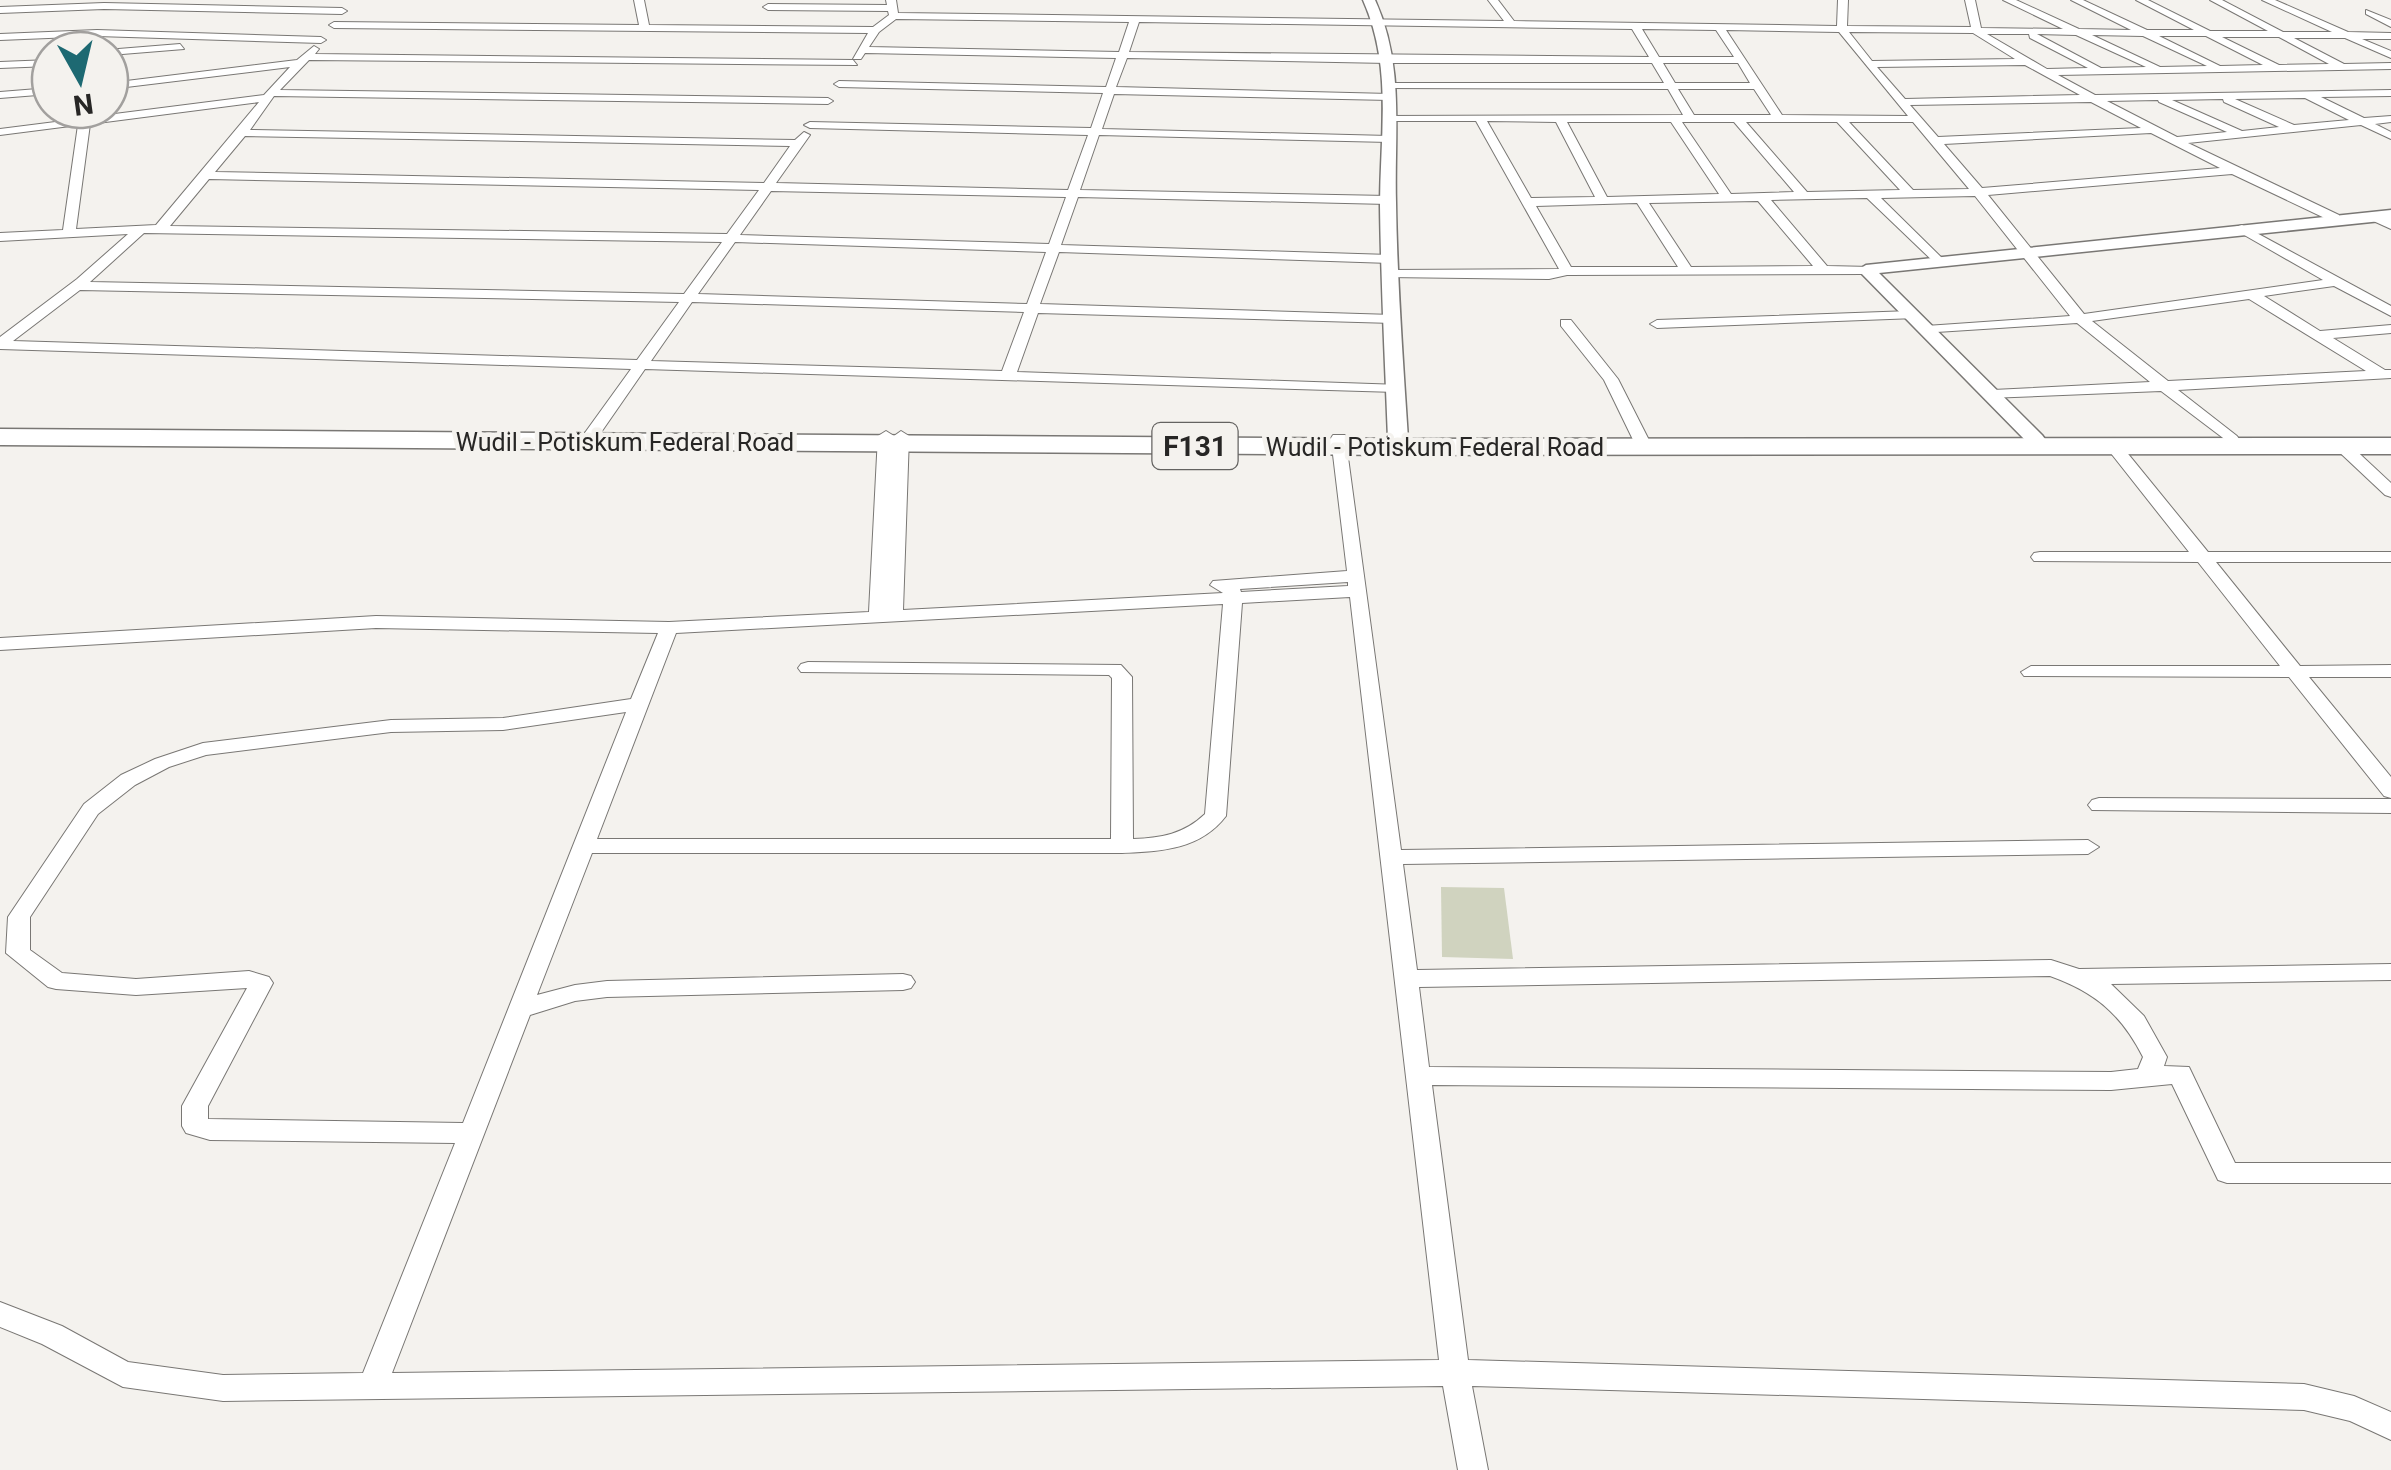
<svg xmlns="http://www.w3.org/2000/svg" width="2391" height="1470" viewBox="0 0 2391 1470" font-family="Roboto,sans-serif">
  <style>
    .green { fill: #d0d3bf }
    .lines { fill: none; stroke-linecap: round; stroke-linejoin: round }
    .minor-casing { stroke: #797774; stroke-width: 2 }
    .tertiary-casing { stroke: #797774; stroke-width: 3 }
    .primary-casing { stroke: #797774; stroke-width: 3 }
    .minor { fill: #fff; fill-rule: evenodd }
    .tertiary { fill: #fff; fill-rule: evenodd }
    .primary { fill: #fff; fill-rule: evenodd }
    .labels { text-anchor: middle; stroke-width: 9; stroke-linejoin: round; paint-order: stroke }
    .far-street-label { font-size: 25px; fill: #272625; stroke: #f4f2ee }
    .shield { fill: #f4f2ee; stroke: #646361; stroke-width: 2.5 }
    .shield-label { font-size: 28px; font-weight: bold; fill: #272625 }
  </style>
  <rect width="100%" height="100%" fill="#f4f2ee"/>
  <path class="green" d="M1441,887L1504,888L1513,959L1442,957Z"/>
  <g class="lines">
    <g class="minor-casing">
      <g id="minor">
        <path d="M634,0H644L649,25L873,27L889,15L888,11L768,10L763,7L768,4L887,5L886,0H896L898,13L1504,21L1488,0H1498L1514,21L1837,26L1838,0H1848L1847,26L1971,27L1965,0H1975L1981,28L2063,29L2003,0H2016L2079,29L2131,30L2071,0H2083L2147,30H2194L2136,0H2148L2210,31H2268L2210,0H2222L2283,32H2332L2262,0H2275L2348,32L2391,33V39H2362L2391,51V58L2345,38H2294L2344,64L2391,63V69L2058,75L2095,95L2391,90V96L2321,97L2364,118L2391,116V122L2375,124L2391,132V139L2361,125L2188,143L2339,215V221H2331L2232,174L1988,195L2084,314L2323,280L2232,228L2242,225L2391,306V316L2334,286L2264,296L2320,331L2391,325V333L2333,338L2385,370H2391V378L2178,390L2237,436L2239,439L2231,444L2161,391L1988,398L1985,395L1993,390L2150,382L2077,323L1921,333L1919,330L1926,326L2070,316L1975,196L1881,198L1942,258L1944,261L1937,265L1867,198L1771,200L1827,266L1871,267L1873,270L1866,274L1567,275L1549,279L1386,277L1384,274L1391,270L1559,269L1476,121H1389L1385,120V116L1683,115L1668,89L1390,88L1386,87V83H1664L1652,63H1388L1127,58L1116,87L1390,94L1395,97L1390,100L1114,94L1102,129L1389,136L1395,139L1389,142L1099,135L1080,190L1388,196L1394,200L1388,204L1078,197L1061,245L1390,255L1397,259L1390,263L1059,252L1040,304L1393,315L1400,319L1393,323L1038,313L1017,372L1401,385L1403,388L1396,392L645,369L593,444L587,446L579,441L631,369L0,349V337L77,279L128,234L0,241V233L63,230L78,125L0,135V129L79,119L81,110H91V117L264,95L290,67L110,89V83L297,60L314,46L319,49L315,54L853,60L857,65L309,60L280,90L828,98L833,101L828,104L274,96L250,130L795,140L804,132L810,135L776,183L1068,190L1088,135L810,128L804,125L810,122L1091,128L1103,93L839,87L834,84L839,81L1106,87L1116,58L865,53L861,59H853L868,33L334,28L329,25L334,22L639,25ZM896,19L1129,22L1119,52L869,47L879,32ZM1139,22L1632,29L1649,57L1129,52ZM1642,29L1716,30L1734,57H1659ZM1726,30L1839,32L1908,116L1782,115ZM1849,32L1973,33L2015,59L1872,61ZM1987,34H2029L2030,38L2088,68L2047,69ZM2037,34L2076,35L2146,67L2101,68ZM2092,35L2143,36L2207,66L2160,67ZM2159,36H2206L2263,65L2220,66ZM2222,37H2279L2329,64L2279,65ZM1663,63H1738L1750,83H1675ZM2025,65L2080,95L1905,99L1877,67ZM1678,89H1754L1771,115H1694ZM2305,98L2349,120L2294,125L2235,99ZM2223,99L2224,102L2279,127L2242,131L2172,100ZM2158,100L2159,102L2227,132L2177,137L2107,101ZM259,102L156,225L76,229L90,124ZM2091,102L2141,128L1938,137L1910,105ZM1487,121L1556,122L1595,197L1531,198ZM1567,122H1671L1719,194L1607,197ZM1682,122H1734L1794,192L1731,194ZM1746,122H1837L1900,190L1807,192ZM1849,122H1913L1969,189L1913,190ZM2151,133L2220,168L1982,188L1944,144ZM245,136L790,146L764,183L215,172ZM209,179L759,190L727,234L170,226ZM771,191L1066,197L1049,244L740,235ZM1758,201L1813,266L1691,267L1649,203ZM1637,203L1678,267H1571L1536,206ZM144,233L722,242L684,294L90,282ZM735,242L1046,252L1027,304L698,294ZM80,290L679,302L637,360L13,341ZM2249,299L2366,371L2168,381L2092,321ZM692,302L1024,312L1002,371L651,361Z"/>
        <path d="M104,3L342,8L347,11L342,14L104,9L0,13V7Z"/>
        <path d="M2366,10L2391,20V27L2366,14Z"/>
        <path d="M97,30L321,37L326,40L321,43L97,36L0,40V34Z"/>
        <path d="M180,44L184,49L110,55V50H106Z"/>
        <path d="M50,60V66L0,68V62Z"/>
        <path d="M50,88V94L0,98V92Z"/>
        <path d="M2369,213H2377L2391,220V229L2369,219Z"/>
        <path d="M1911,311L1918,315L1916,318L1657,328L1650,324L1657,320Z"/>
        <path d="M1561,320H1571L1618,379L1653,448L1651,451H1639L1637,448L1604,380L1561,326Z"/>
        <path d="M886,431L894,436L901,431L909,436L903,610L1223,593L1210,585L1213,581L1347,571L1331,438L1333,435H1345L1401,850L2088,840L2099,847L2088,854L1403,864L1417,970L2051,960L2079,969L2391,964V980L2111,984L2144,1016L2167,1057L2164,1066L2189,1067L2235,1163H2391V1183H2227L2218,1180L2172,1084L2111,1090L1432,1085L1468,1360L2304,1384L2354,1396L2391,1412V1440L2350,1421L2304,1410L1472,1386L1488,1470H1458L1443,1386L223,1401L123,1387L42,1344L0,1327V1302L62,1326L128,1362L223,1375L363,1373L455,1143L210,1140L186,1133L182,1126V1106L247,988L136,995L56,989L48,987L6,953L8,917L84,804L121,775L155,759L203,743L391,720L503,718L631,699L658,633L376,628L0,650V638L376,616L669,622L869,612L878,436ZM1348,582V586L1241,592L1240,589ZM1350,597L1439,1360L392,1373L530,1015L575,1001L607,997L903,990L911,988L915,982L911,976L903,974L607,981L575,985L537,995L592,853H1122C1162,851 1200,850 1226,816L1242,603ZM1223,604L1205,814C1184,834 1161,838 1133,839L1132,677L1121,665L808,662L801,664L798,668L801,672L1109,675L1112,678L1111,839H597L676,633ZM626,712L463,1123L208,1119V1106L273,983L269,977L249,971L136,979L62,973L30,950V917L98,814L135,785L169,767L206,755L391,732L503,730ZM2050,976C2095,992 2121,1014 2143,1057L2138,1069L2111,1072L1429,1067L1419,987Z"/>
        <path d="M2342,441L2348,443L2391,483V497L2385,495L2336,449L2334,446Z"/>
        <path d="M2114,442L2120,444L2208,552H2391V562H2216L2300,666L2391,665V677H2309L2391,777V798L2384,796L2289,677L2024,676L2021,672L2031,666H2280L2198,562L2034,561L2031,557L2034,553L2040,552H2189L2106,447Z"/>
        <path d="M2099,798L2391,799V813L2092,810L2088,805L2092,800Z"/>
      </g>
    </g>
    <g class="tertiary-casing">
      <g id="tertiary">
        <path d="M1363,0H1375C1405,66 1394,132 1396,203C1397,281 1403,360 1408,439L1398,445L1388,439C1385,361 1381,284 1380,206C1380,135 1393,67 1363,0Z"/>
        <path d="M2391,210V220L1879,273L2042,435L2045,439L2035,445L2028,443L1858,270L1866,265Z"/>
      </g>
    </g>
    <g class="primary-casing">
      <path id="primary" d="M0,429L1400,439L2391,438V454L1400,455L0,445Z"/>
    </g>
    <use href="#minor" class="minor"/>
    <use href="#tertiary" class="tertiary"/>
    <use href="#primary" class="primary"/>
  </g>
  <g class="labels">
    <g class="far-street-label">
      <text x="625" y="451">Wudil - Potiskum Federal Road</text>
      <text x="1435" y="456">Wudil - Potiskum Federal Road</text>
    </g>
    <rect class="shield" x="1152.5" y="423" width="85" height="46" rx="8"/>
    <g class="shield-label">
      <text x="1195" y="456">F131</text>
    </g>
  </g>
  <g transform="translate(80 80) rotate(172)"><circle r="48" fill="#f4f2ee" stroke="#a2a09e" stroke-width="2.5"/>
  <path d="M0-8L18 38L0 25L-18 38Z" fill="#1d6972"/>
  <text y="-15" font-size="28" font-weight="bold" text-anchor="middle" fill="#272625">N</text>
  </g>
</svg>
